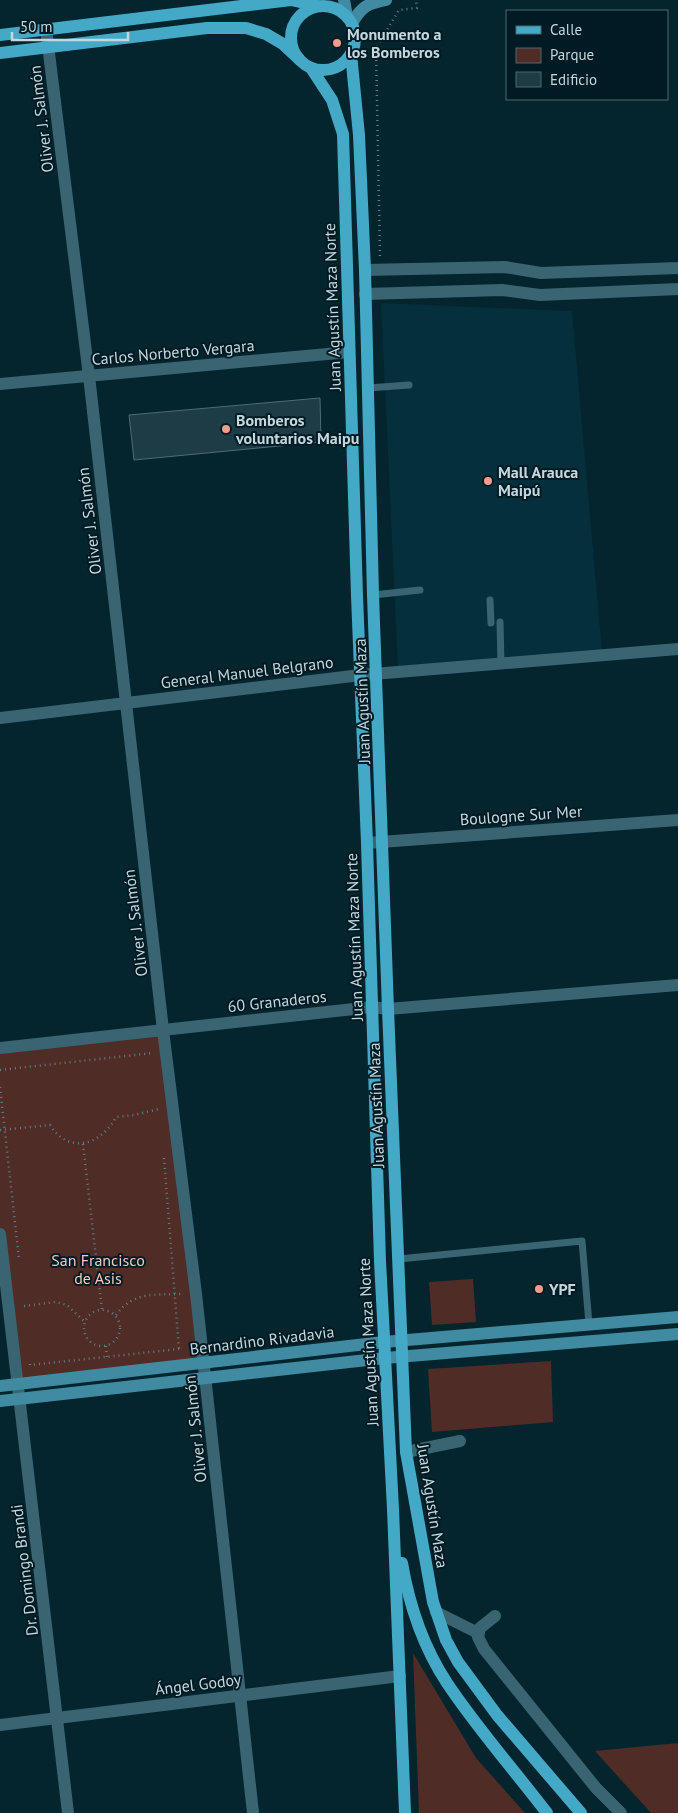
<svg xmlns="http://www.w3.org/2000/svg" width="678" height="1813" viewBox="0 0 678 1813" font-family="'PT Sans',sans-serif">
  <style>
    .built { fill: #042f3b }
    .green { fill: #4f2c26 }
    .building { fill: #1d3c46; stroke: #4c6c76 }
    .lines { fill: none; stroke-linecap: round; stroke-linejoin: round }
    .path { stroke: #637d85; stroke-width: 2.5; stroke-dasharray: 1 4; stroke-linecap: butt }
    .lane { stroke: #396573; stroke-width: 7 }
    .street { stroke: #396573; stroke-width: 12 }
    .secondary { stroke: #408ba2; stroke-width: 12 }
    .primary { stroke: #44a9c7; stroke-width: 12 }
    .poi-dot { fill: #f59d8d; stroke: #001b24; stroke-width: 2 }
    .labels { text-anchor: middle; stroke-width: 4; stroke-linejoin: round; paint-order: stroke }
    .poi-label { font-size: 16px; font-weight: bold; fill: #c5d7dd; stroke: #001b24; text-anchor: start }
    .street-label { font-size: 16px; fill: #c5d7dd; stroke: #001b24 }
    .park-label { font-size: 16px; fill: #f6c8bf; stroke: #001b24 }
  </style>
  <rect width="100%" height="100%" fill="#04252e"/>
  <path class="built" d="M381,303L572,311L602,652L398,669Z"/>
  <g class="green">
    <path d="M163,1030L204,1363L18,1384L0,1234V1048Z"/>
    <path d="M473,1279L476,1322L432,1325L429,1282Z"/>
    <path d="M551,1361L553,1422L432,1432L428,1369Z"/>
    <path d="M413,1653L476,1758L525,1813H419Z"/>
    <path d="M678,1743V1813H651L595,1751Z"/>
  </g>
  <path class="building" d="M320,398L321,442L134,460L129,415Z"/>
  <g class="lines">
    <g class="path">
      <path d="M380,256L376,48L399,10L417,8L416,0"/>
      <path d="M0,1070L153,1053"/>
      <path d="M0,1087L19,1259"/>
      <path d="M0,1130L50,1125C69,1155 101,1145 116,1117L134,1115L159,1109"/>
      <path d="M83,1144L102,1310"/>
      <path d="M164,1158L179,1349"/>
      <path d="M24,1306L55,1302L67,1305L85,1322"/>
      <circle cx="102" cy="1328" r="18"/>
      <path d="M116,1315C134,1291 154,1295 182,1294"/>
      <path d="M106,1346L107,1358"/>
      <path d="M30,1364V1365L179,1349L182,1351"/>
    </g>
    <g class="lane">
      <path d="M368,388L409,385"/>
      <path d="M373,595L420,590"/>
      <path d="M490,600L491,623"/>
      <path d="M500,622L501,664"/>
      <path d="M399,1259L582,1241L589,1324"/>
    </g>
    <g class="street">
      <path d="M46,29L89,376L163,1030L196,1294L253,1813"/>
      <path d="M365,270L505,267L541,273L678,268"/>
      <path d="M365,294L502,290L540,295L678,289"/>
      <path d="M0,384L349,352"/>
      <path d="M0,718L361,675L678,649"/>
      <path d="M367,843L678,820"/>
      <path d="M0,1048L372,1007L388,1009L678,985"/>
      <path d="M0,1234L68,1813"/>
      <path d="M406,1452L460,1441"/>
      <path d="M436,1612L478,1633"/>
      <path d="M495,1616L480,1628L478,1637L484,1649L596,1788L621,1813"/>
      <path d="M0,1725L400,1676"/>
    </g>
    <g class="secondary">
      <path d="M344,0L347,16"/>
      <path d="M352,23C362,6 367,4 386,0"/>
      <path d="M0,1386L384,1342L678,1317"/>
      <path d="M0,1401L385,1358L678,1334"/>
    </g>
    <g class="primary">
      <circle cx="323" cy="38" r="32"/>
      <path d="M0,35L291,0L318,6"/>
      <path d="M0,53L207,28H246L266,34L283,44L299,59"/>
      <path d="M351,54L359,135L365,270L373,595L388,1009L406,1452L433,1602L446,1640L458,1662L497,1715L581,1813"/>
      <path d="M311,68L332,100L343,134L357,596L367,843L380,1261L393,1509L405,1813"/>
      <path d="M402,1563C409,1604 424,1648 447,1683C477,1728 514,1770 547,1813"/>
    </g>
  </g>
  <g class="poi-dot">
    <circle cx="337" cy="43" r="5"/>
    <circle cx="226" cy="429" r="5"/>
    <circle cx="488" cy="481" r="5"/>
    <circle cx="539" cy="1289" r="5"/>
  </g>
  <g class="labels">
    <g class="poi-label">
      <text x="347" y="40">Monumento a<tspan x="347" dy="18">los Bomberos</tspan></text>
      <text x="236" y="426">Bomberos<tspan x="236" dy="18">voluntarios Maipu</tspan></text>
      <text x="498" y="478">Mall Arauca<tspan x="498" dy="18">Maipú</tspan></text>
      <text x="549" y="1295">YPF</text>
    </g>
    <g class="street-label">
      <text transform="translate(41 119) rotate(-97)" y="6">Oliver J. Salmón</text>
      <text transform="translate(332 307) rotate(-92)" y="6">Juan Agustín Maza Norte</text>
      <text transform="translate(173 352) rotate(-5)" y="6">Carlos Norberto Vergara</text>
      <text transform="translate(89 521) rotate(-97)" y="6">Oliver J. Salmón</text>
      <text transform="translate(247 672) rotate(-7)" y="6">General Manuel Belgrano</text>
      <text transform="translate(362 701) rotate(-92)" y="6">Juan Agustín Maza</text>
      <text transform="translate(521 815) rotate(-4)" y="6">Boulogne Sur Mer</text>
      <text transform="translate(135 923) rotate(-97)" y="6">Oliver J. Salmón</text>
      <text transform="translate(354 937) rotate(-92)" y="6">Juan Agustín Maza Norte</text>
      <text transform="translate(277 1001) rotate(-6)" y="6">60 Granaderos</text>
      <text transform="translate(376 1105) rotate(-92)" y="6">Juan Agustín Maza</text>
      <text transform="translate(262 1340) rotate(-7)" y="6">Bernardino Rivadavia</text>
      <text transform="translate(368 1342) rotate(-93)" y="6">Juan Agustín Maza Norte</text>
      <text transform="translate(195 1429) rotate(-96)" y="6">Oliver J. Salmón</text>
      <text transform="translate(433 1506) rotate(81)" y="6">Juan Agustín Maza</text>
      <text transform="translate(24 1570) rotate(-97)" y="6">Dr. Domingo Brandi</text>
      <text transform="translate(198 1684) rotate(-7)" y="6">Ángel Godoy</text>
    </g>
    <g class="park-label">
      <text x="98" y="1266">San Francisco<tspan x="98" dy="18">de Asis</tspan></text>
    </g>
  </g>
  <rect x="506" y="10" width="162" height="90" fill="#001b24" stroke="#4f666e"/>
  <rect x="516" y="26" width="25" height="8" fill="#44a9c7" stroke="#4f666e"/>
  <text x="550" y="35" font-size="15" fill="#c5d7dd">Calle</text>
  <rect x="516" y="48" width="25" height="15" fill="#4f2c26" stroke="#4f666e"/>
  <text x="550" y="60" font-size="15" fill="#c5d7dd">Parque</text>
  <rect x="516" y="72" width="25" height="15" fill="#1d3c46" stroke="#4f666e"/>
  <text x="550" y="85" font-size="15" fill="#c5d7dd">Edificio</text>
  <path d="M12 32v8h116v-8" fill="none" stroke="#c5d7dd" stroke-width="2.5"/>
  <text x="20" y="32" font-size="15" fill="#c5d7dd" stroke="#001b24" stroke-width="4" paint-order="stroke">50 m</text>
</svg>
